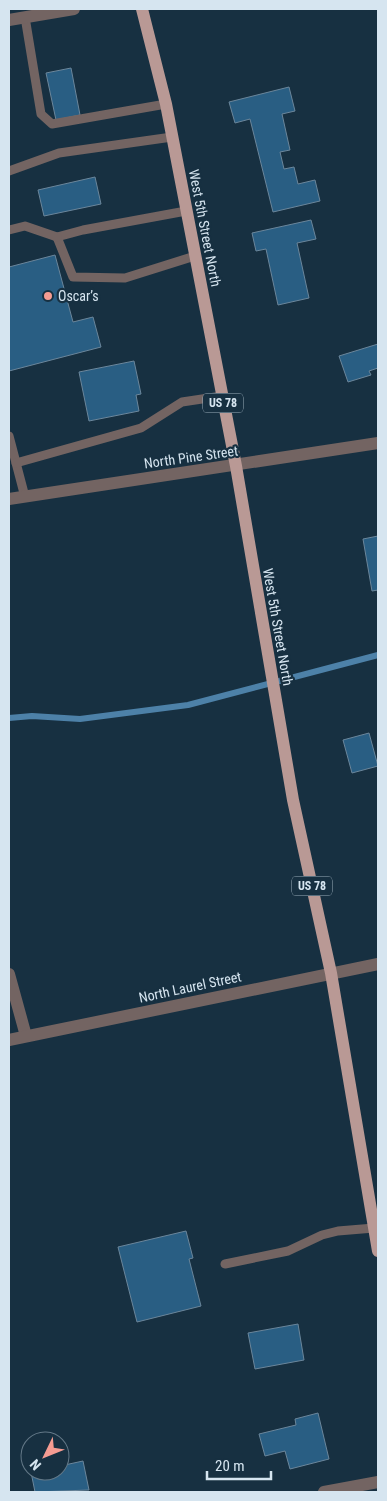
<svg xmlns="http://www.w3.org/2000/svg" width="387" height="1501" viewBox="0 0 387 1501" font-family="'Roboto Condensed',sans-serif">
  <style>
    .lines { fill: none; stroke-linecap: round; stroke-linejoin: round }
    .stream { stroke: #4d81a8; stroke-width: 6 }
    .building { fill: #295e83; stroke: #6b869b }
    .service { stroke: #736462; stroke-width: 9 }
    .minor { stroke: #736462; stroke-width: 12 }
    .tertiary { stroke: #736462; stroke-width: 12 }
    .primary { stroke: #b99995; stroke-width: 12 }
    .poi-dot { fill: #f59c92; stroke: #173041; stroke-width: 2 }
    .labels { text-anchor: middle; stroke-width: 4.5; stroke-linejoin: round; paint-order: stroke }
    .shield { fill: #173041; stroke: #9dafbc; stroke-width: 1 }
    .shield-label { font-size: 12px; font-weight: bold; fill: #d6e5f0 }
    .street-label { font-size: 14px; fill: #d6e5f0; stroke: #173041 }
    .poi-label { font-size: 14px; fill: #d6e5f0; stroke: #173041; text-anchor: start }
  </style>
  <rect width="100%" height="100%" fill="#173041"/>
  <g class="lines">
    <path class="stream" d="M9,718L32,716L80,719L188,705L378,655"/>
  </g>
  <g class="building">
    <path d="M71,68L80,115L56,120L46,73Z"/>
    <path d="M289,87L295,111L282,114L290,150L280,152L284,169L294,167L298,184L315,180L320,201L273,212L250,119L235,123L229,102Z"/>
    <path d="M95,177L101,204L44,216L38,190Z"/>
    <path d="M311,220L316,239L297,243L309,298L278,305L266,249L256,251L252,233Z"/>
    <path d="M55,255L73,322L93,317L101,347L9,371V267Z"/>
    <path d="M378,344V368L369,371L371,375L348,382L339,356Z"/>
    <path d="M134,361L141,394L136,395L139,411L89,421L79,372Z"/>
    <path d="M378,536V590L372,591L363,539Z"/>
    <path d="M369,733L378,766L352,773L343,740Z"/>
    <path d="M186,1231L193,1258L189,1259L201,1306L137,1322L118,1247Z"/>
    <path d="M298,1324L304,1360L255,1369L248,1333Z"/>
    <path d="M318,1413L329,1459L290,1469L285,1451L265,1456L259,1434L296,1425L295,1419Z"/>
    <path d="M83,1461L89,1490L35,1492L31,1472L60,1471V1466Z"/>
  </g>
  <g class="lines">
    <g class="service">
      <path d="M25,17L41,114L52,124L166,104"/>
      <path d="M9,171L59,153L172,137"/>
      <path d="M186,211L83,230L57,237L73,277L125,278L195,256"/>
      <path d="M9,230L25,226L57,237"/>
      <path d="M9,436L25,497"/>
      <path d="M16,463L141,428L182,402L222,396"/>
      <path d="M225,1264L288,1251L322,1235L338,1231L374,1228"/>
    </g>
    <g class="minor">
      <path d="M9,499L378,443"/>
      <path d="M9,974L26,1036"/>
      <path d="M9,1040L378,964"/>
      <path d="M324,1492L378,1482"/>
    </g>
    <path class="tertiary" d="M9,20L74,9"/>
    <path class="primary" d="M142,9L166,104L236,466L293,800L331,973L378,1251"/>
  </g>
  <circle class="poi-dot" cx="48" cy="296" r="5"/>
  <g class="labels">
    <g class="shield">
      <rect x="203" y="393.5" width="40" height="19" rx="4"/>
      <rect x="292" y="876.5" width="40" height="19" rx="4"/>
    </g>
    <g class="shield-label">
      <text x="223" y="407">US 78</text>
      <text x="312" y="890">US 78</text>
    </g>
    <g class="street-label">
      <text transform="translate(205 228) rotate(79)" y="5">West 5th Street North</text>
      <text transform="translate(191 457) rotate(-8)" y="5">North Pine Street</text>
      <text transform="translate(278 627) rotate(80)" y="5">West 5th Street North</text>
      <text transform="translate(190 987) rotate(-12)" y="5">North Laurel Street</text>
    </g>
    <g class="poi-label">
      <text x="58" y="301">Oscar’s</text>
    </g>
  </g>
  <rect width="387" height="1501" fill="none" stroke="#d6e5f0" stroke-width="20"/>
  <g transform="translate(45 1456) rotate(227)"><circle r="24" fill="#173041" stroke="#637887"/>
  <path d="M0-4L9 19L0 12L-9 19Z" fill="#f59c92"/>
  <text y="-8" font-size="14" font-weight="bold" text-anchor="middle" fill="#d6e5f0">N</text>
  </g>
  <path d="M207 1471v8h64v-8" fill="none" stroke="#d6e5f0" stroke-width="2.5"/>
  <text x="215" y="1471" font-size="15" fill="#d6e5f0" stroke="#173041" stroke-width="4" paint-order="stroke">20 m</text>
</svg>
